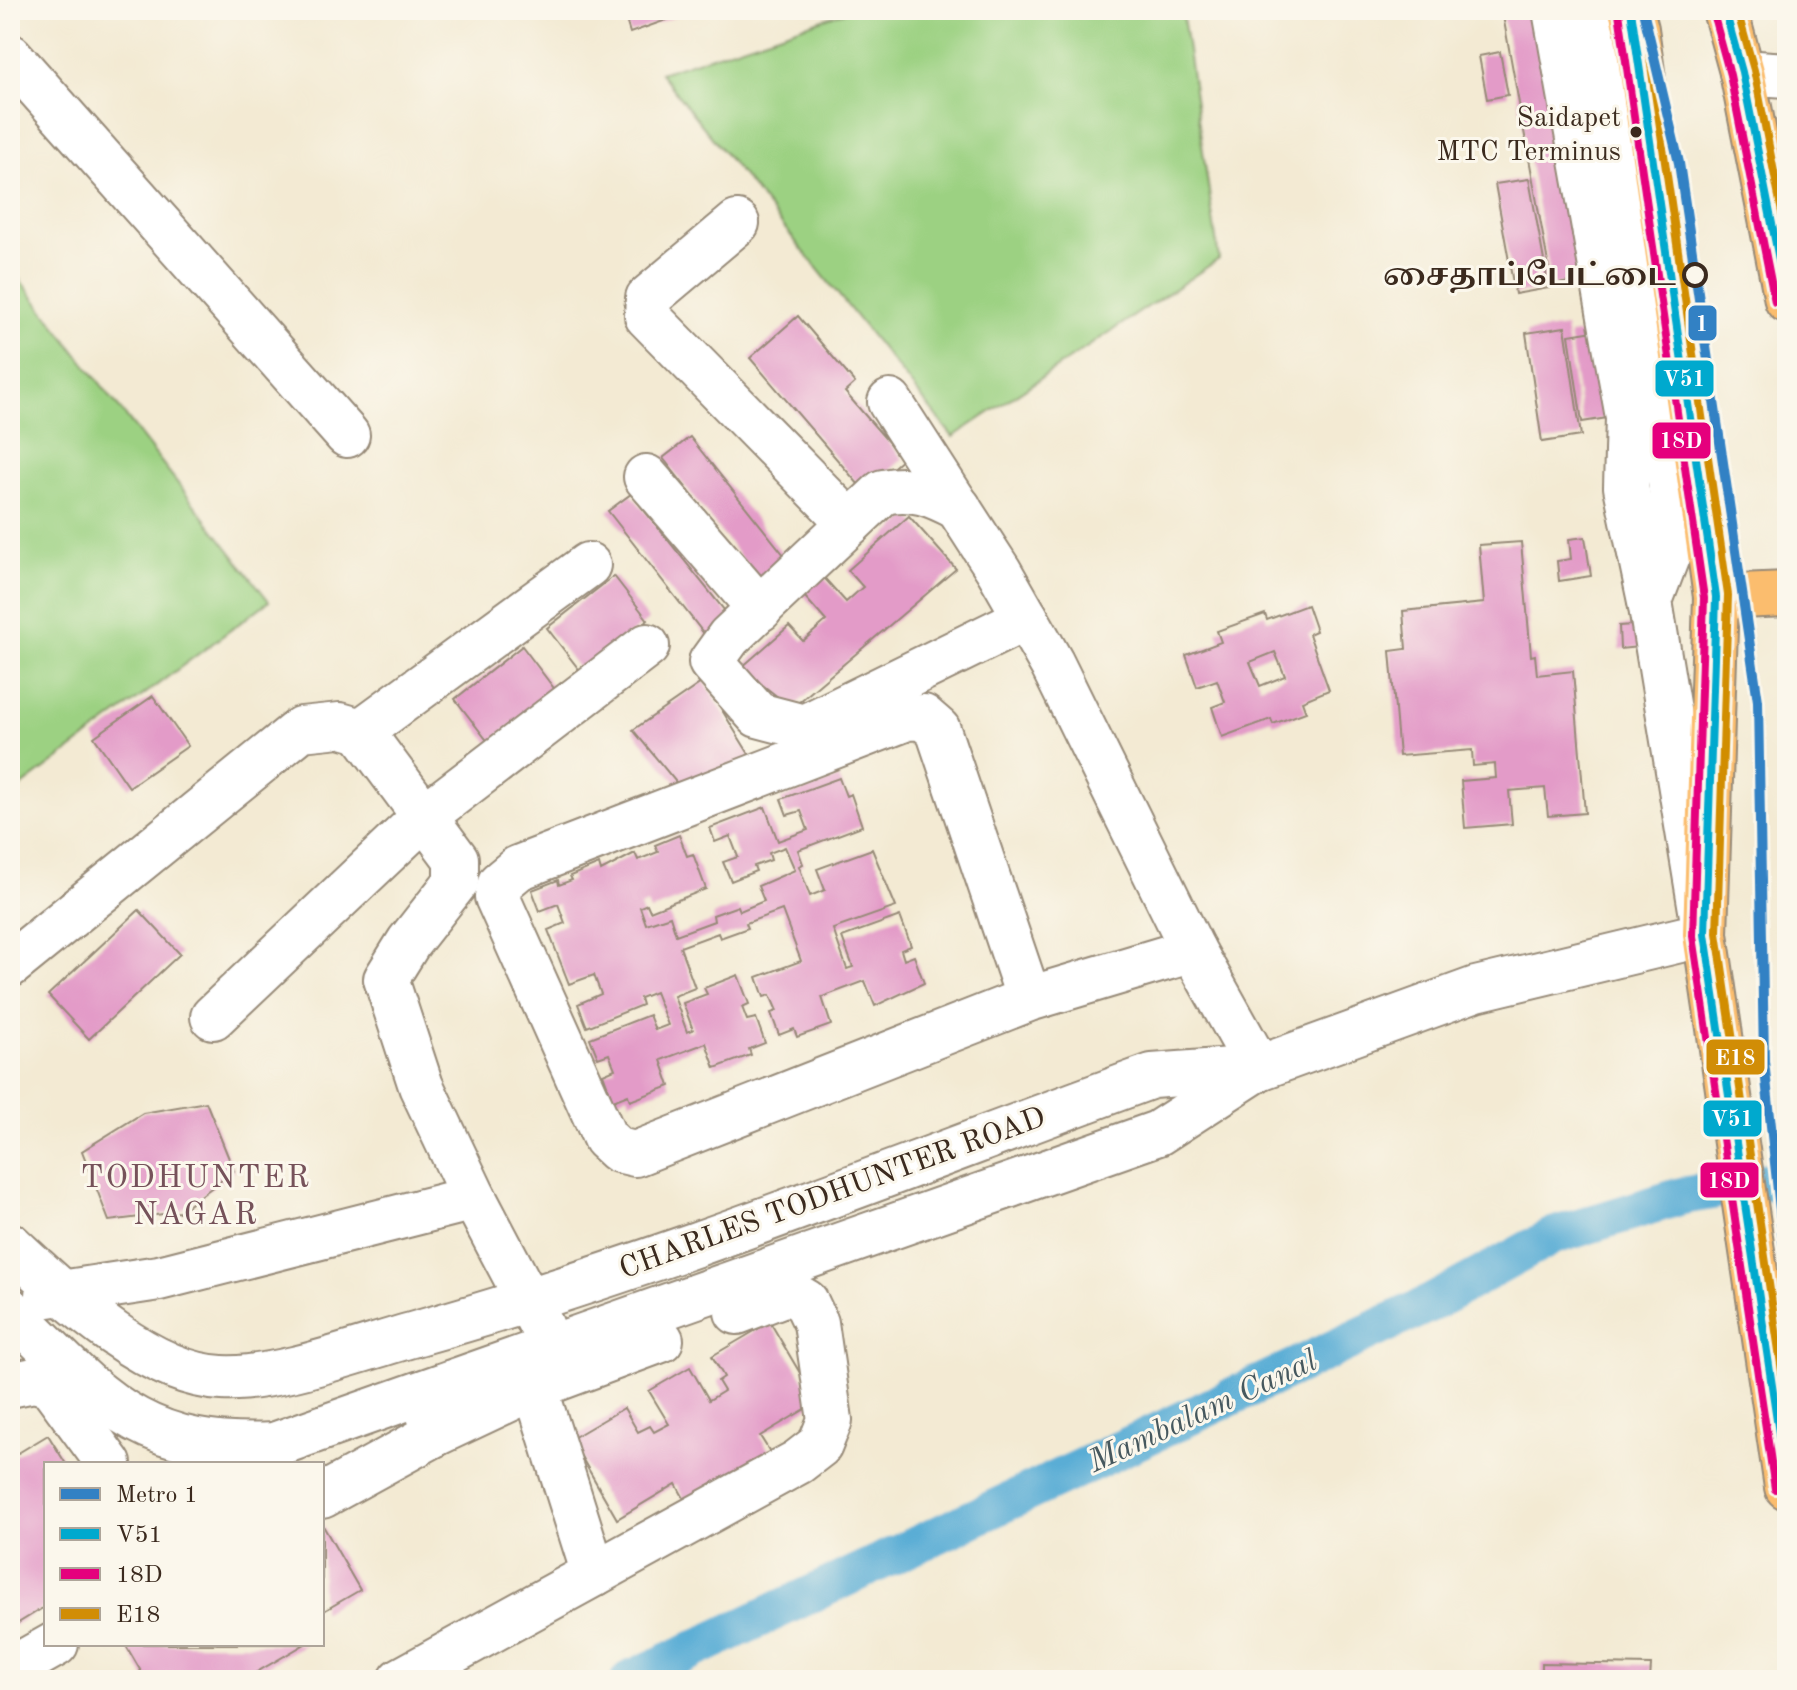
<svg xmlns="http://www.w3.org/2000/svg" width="1797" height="1690" viewBox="0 0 1797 1690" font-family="'Old Standard TT','Noto Serif Tamil',serif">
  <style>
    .green { fill: #9cd182; stroke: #6c7e50; stroke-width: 2 }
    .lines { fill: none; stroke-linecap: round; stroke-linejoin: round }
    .canal { stroke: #5aadd5; stroke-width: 38 }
    .building { fill: #e39bc8; fill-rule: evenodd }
    .minor-casing { stroke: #978a78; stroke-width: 48 }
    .major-casing { stroke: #978a78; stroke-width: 48 }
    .minor { stroke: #fff; stroke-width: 44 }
    .major { stroke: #fbbd6e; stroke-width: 44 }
    .bus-1-casing { stroke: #fbf7ec; stroke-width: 14 }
    .bus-2-casing { stroke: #fbf7ec; stroke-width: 14 }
    .bus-3-casing { stroke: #fbf7ec; stroke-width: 14 }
    .bus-1 { stroke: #00a9ce; stroke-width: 8 }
    .bus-2 { stroke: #e5007d; stroke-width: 8 }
    .bus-3 { stroke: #d18d06; stroke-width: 8 }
    .metro-1-casing { stroke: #fbf7ec; stroke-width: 16 }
    .metro-1 { stroke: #3281c4; stroke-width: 10 }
    .bus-dot { fill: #3b2a1e; stroke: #fbf7ec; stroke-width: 3 }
    .stop-dot { fill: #fbf7ec; stroke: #3b2a1e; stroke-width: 4 }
    .labels { text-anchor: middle; stroke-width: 6; stroke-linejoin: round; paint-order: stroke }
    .bus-label { font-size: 28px; fill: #3b2a1e; stroke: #fbf7ec; text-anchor: end }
    .stop-label { font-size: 30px; font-weight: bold; fill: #3b2a1e; stroke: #fbf7ec; text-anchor: end }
    .street-label { font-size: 30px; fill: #3b2a1e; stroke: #fbf7ec }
    .neighbourhood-label { font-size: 32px; letter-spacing: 2px; fill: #76525a; stroke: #fbf7ec }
    .water-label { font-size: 32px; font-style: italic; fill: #46585e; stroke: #fbf7ec }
    .line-badge { stroke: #fbf7ec; stroke-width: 3 }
    .badge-label { font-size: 22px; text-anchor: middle; font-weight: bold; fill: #fff }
  </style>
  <rect width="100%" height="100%" fill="#fbf7ec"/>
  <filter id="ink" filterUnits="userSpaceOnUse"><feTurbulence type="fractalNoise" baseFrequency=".0125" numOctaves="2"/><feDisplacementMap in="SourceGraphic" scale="16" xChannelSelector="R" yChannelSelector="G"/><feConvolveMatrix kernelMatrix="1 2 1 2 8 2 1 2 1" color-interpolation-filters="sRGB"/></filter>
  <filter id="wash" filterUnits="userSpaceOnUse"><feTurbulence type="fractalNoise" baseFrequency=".006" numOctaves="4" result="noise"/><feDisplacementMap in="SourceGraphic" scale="32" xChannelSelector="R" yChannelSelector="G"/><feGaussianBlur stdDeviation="1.8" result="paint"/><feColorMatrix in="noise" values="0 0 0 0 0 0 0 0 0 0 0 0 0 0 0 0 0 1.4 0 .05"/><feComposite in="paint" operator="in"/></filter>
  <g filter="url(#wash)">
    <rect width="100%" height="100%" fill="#f3ead3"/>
    <g class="green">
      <path d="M851,10H1182L1219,259L953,437L660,73Z"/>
      <path d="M10,267L269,601L10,795Z"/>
    </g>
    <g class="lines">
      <path class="canal" d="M629,1680L1431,1303L1553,1236L1682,1196L1787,1178"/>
    </g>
    <g id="blocks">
      <g class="building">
        <path d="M623,10H694L630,33Z"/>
        <path d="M1502,10H1544L1592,278L1552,285Z"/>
        <path d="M1500,52L1508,95L1487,99L1479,56Z"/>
        <path d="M1529,179L1549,288L1515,294L1495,184Z"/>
        <path d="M798,316L855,383L845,392L903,459L865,492L750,358Z"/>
        <path d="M1565,327L1581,436L1542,442L1526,333Z"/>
        <path d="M1606,329L1620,416L1582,422L1569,335Z"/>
        <path d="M690,437L792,565L764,587L663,458Z"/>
        <path d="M631,494L733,621L709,640L608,511Z"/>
        <path d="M909,516L956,569L792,708L741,668L789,626L803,641L826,621L798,589L818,571L846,602L863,587L848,570Z"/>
        <path d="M1585,537L1591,576L1559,581L1557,561L1571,559L1569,539Z"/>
        <path d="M1521,542L1531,656L1535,655L1537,675L1573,671L1585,813L1548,816L1545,788L1509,791L1512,824L1465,828L1461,781L1496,778L1495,764L1473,766L1472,750L1399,756L1390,651L1406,649L1403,611L1484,603L1479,545Z"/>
        <path d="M614,576L648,620L581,672L547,628Z"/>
        <path d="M1307,605L1316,631L1309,634L1329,690L1302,701L1306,712L1273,724L1271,719L1222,737L1212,707L1225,702L1217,680L1197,687L1186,655L1221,642L1217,631L1265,614L1267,620ZM1275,652L1285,676L1260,686L1250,662Z"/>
        <path d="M1647,624L1648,646L1620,649L1619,626Z"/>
        <path d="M522,646L556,691L489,743L455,699Z"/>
        <path d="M704,681L752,759L680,787L633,730Z"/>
        <path d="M153,696L188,746L129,787L94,737Z"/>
        <path d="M839,778L846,796L851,794L862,826L798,850L803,864L799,866L810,896L825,890L817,869L872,849L896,907L833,929L847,969L853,967L842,937L900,916L911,946L901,950L904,960L914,956L924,983L875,1006L865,981L822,997L831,1025L797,1037L794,1029L779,1035L771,1013L777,1011L770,995L764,997L757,977L801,961L782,910L746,923L748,928L720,938L718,933L680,947L695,988L674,996L687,1032L693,1030L683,1003L707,994L704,988L738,975L749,1004L742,1007L747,1020L756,1018L765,1043L749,1049L751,1055L715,1068L706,1043L661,1060L670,1086L630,1101L628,1095L613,1101L603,1074L615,1069L609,1054L598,1058L590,1038L649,1015L655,1030L668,1025L655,992L640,998L642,1005L587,1027L578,1004L601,994L594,975L569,984L548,930L565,923L558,904L540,911L532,890L558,880L559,885L572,880L570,876L599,864L601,871L635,853L638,860L658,852L655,845L679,835L687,856L693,854L706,889L650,911L647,904L640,907L646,924L670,916L676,935L714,921L713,915L738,906L740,911L764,901L758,886L795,870L785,847L769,853L771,860L754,866L756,871L731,881L723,862L738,857L730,836L715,842L710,828L765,807L778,841L808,830L801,811L787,815L781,799Z"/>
        <path d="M139,910L180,954L89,1039L48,995Z"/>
        <path d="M206,1102L234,1171L179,1212L109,1221L82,1151L143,1113Z"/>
        <path d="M770,1322L817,1402L760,1436L770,1452L686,1502L676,1484L617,1519L571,1439L624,1408L638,1432L650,1426L654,1432L669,1424L649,1391L690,1367L709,1400L724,1391L718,1381L724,1377L712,1356Z"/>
        <path d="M48,1435L66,1464H46V1606L10,1628V1458Z"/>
        <path d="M322,1524L360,1590L322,1612Z"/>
        <path d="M125,1644H305L243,1680H224L219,1671L205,1680H146Z"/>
        <path d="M1542,1663L1651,1665L1650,1680H1542Z"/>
      </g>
    </g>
  </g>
  <g filter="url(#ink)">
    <use href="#blocks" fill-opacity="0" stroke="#978a78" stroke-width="2"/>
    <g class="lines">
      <g class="minor-casing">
        <g id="minor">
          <path d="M1555,10L1628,417L1626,487L1650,601"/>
          <path d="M10,56L347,435"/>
          <path d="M1742,72L1787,75"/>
          <path d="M737,223L648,298L647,316L850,523"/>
          <path d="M890,402L999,571L1052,664L1193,950L1259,1068"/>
          <path d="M646,477L760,609"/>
          <path d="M959,508C932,494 914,486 883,492L729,637L711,662L758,715L804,727L1026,618"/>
          <path d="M361,731L588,565"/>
          <path d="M10,965L301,729L340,725L361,731L456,859V882L409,942L386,979L421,1086L474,1198"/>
          <path d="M1029,999L938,730L923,717L907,718L518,868L500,883L497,897L605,1138L618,1150L635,1154L1029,999L1193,950"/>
          <path d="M213,1017L426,815L647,646"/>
          <path d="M10,1245C63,1294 146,1375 222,1378C276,1381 361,1349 415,1334C665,1264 908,1165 1152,1076L1259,1068L1476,989L1705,934L1650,601L1676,533L1651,314L1587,10"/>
          <path d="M48,1295L159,1278L474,1198L542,1327"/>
          <path d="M10,1310C99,1397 139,1452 274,1445L1158,1133L1254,1071"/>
          <path d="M10,1385L34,1380L51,1385L109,1464"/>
          <path d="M535,1387L594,1574"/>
          <path d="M435,1434L535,1387L661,1340"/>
          <path d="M322,1496L435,1434L427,1408"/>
          <path d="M10,1670L56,1644"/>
          <path d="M401,1680L798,1462L820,1445L830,1420L816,1323L806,1302L789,1292L737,1312"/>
        </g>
      </g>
      <g class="major-casing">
        <g id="major">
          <path d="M1631,10L1636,29L1716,597L1705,934L1787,1487"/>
          <path d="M1725,10L1742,72L1787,300"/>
          <path d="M1716,597L1787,594"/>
        </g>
      </g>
      <use href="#minor" class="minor"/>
      <use href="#major" class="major"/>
      <g class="bus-1-casing">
        <g id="bus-1">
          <path d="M1631,10L1716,597L1705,934L1787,1487"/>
          <path d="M1725,10L1742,72L1787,300"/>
        </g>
      </g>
      <g class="bus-2-casing">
        <g id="bus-2">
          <path d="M1619,13L1704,598L1693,936L1775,1489"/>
          <path d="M1713,13L1730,75L1775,302"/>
        </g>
      </g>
      <g class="bus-3-casing">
        <g id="bus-3">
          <path d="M1643,10L1728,595L1717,933L1787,1405"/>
          <path d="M1737,10L1754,70L1787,238"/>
        </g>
      </g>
      <use href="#bus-1" class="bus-1"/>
      <use href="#bus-2" class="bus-2"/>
      <use href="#bus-3" class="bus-3"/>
      <g class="metro-1-casing">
        <path id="metro-1" d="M1643,10L1679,163L1758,701L1764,1061L1787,1274"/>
      </g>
      <use href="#metro-1" class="metro-1"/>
    </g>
  </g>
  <circle class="bus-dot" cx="1636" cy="132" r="7"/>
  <circle class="stop-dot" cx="1695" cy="275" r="11"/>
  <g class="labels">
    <g class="bus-label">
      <text x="1621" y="126">Saidapet<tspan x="1621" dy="34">MTC Terminus</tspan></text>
    </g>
    <g class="stop-label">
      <text x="1676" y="285">சைதாப்பேட்டை</text>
    </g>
    <g class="street-label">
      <text transform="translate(832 1192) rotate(-20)" y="10">CHARLES TODHUNTER ROAD</text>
    </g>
    <g class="neighbourhood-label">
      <text x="196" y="1187">TODHUNTER<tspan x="196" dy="37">NAGAR</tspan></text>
    </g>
    <g class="water-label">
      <text transform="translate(1202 1410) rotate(-25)" y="11">Mambalam Canal</text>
    </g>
  </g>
  <g class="line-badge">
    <rect x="1687" y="304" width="31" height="38" rx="8" fill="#3281c4"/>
    <rect x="1654" y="359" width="61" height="39" rx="8" fill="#00a9ce"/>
    <rect x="1651" y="421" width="61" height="39" rx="8" fill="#e5007d"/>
    <rect x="1705" y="1038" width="61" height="38" rx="8" fill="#d18d06"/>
    <rect x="1702" y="1099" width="61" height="39" rx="8" fill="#00a9ce"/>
    <rect x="1699" y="1161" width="61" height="38" rx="8" fill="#e5007d"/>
  </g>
  <g class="badge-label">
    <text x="1702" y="331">1</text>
    <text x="1684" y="386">V51</text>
    <text x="1681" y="448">18D</text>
    <text x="1735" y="1065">E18</text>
    <text x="1732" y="1126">V51</text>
    <text x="1729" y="1188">18D</text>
  </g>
  <rect width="1797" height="1690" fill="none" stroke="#fbf7ec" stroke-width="40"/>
  <rect x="44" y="1462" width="280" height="184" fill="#fbf7ec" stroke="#aea59a" stroke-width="2"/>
  <rect x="60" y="1488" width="40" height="12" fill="#3281c4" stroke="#aea59a" stroke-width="2"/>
  <text x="116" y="1502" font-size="24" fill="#3b2a1e">Metro 1</text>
  <rect x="60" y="1528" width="40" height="12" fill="#00a9ce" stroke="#aea59a" stroke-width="2"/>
  <text x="116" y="1542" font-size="24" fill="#3b2a1e">V51</text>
  <rect x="60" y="1568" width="40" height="12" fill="#e5007d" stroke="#aea59a" stroke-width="2"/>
  <text x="116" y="1582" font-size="24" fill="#3b2a1e">18D</text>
  <rect x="60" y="1608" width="40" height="12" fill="#d18d06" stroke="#aea59a" stroke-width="2"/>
  <text x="116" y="1622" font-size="24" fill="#3b2a1e">E18</text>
</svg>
